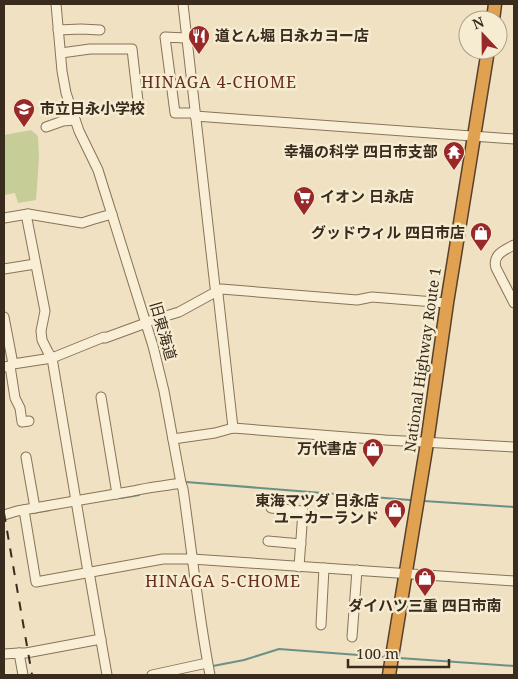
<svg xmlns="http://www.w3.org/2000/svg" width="518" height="679" viewBox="0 0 518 679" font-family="'Noto Serif','Noto Sans JP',serif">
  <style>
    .green { fill: #c7cd96 }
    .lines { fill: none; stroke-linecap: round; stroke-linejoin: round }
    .stream { stroke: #6b9087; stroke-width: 2 }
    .minor-casing { stroke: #897359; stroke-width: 11 }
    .highway-casing { stroke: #57412d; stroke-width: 15 }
    .minor { stroke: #f9efd6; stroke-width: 9 }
    .highway { stroke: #e0a151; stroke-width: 12 }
    .rail { stroke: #392b1d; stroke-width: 2; stroke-dasharray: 9 9; stroke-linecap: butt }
    .labels { text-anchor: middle; stroke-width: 5; stroke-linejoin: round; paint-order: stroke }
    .poi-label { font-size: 15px; font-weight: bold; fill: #392b1d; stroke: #f6ecd2; text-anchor: end }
    .street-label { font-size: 15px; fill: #392b1d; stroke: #f6ecd2 }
    .neighbourhood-label { font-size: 16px; letter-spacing: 1px; fill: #662b1c; stroke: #f6ecd2 }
  </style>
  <rect width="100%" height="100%" fill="#efe1c2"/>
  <path class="green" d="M31,130L38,136L39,158L36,200L18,203L15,193L4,195V135Z"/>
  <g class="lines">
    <g class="stream">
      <path d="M186,482L410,500"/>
      <path d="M121,498L139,495"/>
      <path d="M424,501L514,507"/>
      <path d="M33,513L50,510"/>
      <path d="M399,658L514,666"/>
      <path d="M213,666L244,660L279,649L385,657"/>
    </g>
    <g class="minor-casing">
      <g id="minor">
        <path d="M56,4L62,71L66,93L79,131L98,170L153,346L164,391L181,483L183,489C192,551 198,613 210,675"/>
        <path d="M183,4L215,287L218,294L233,428"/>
        <path d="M58,30L81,29L100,30"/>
        <path d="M186,38L165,37L175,113H195"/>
        <path d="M61,53L90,49H132L138,101"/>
        <path d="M195,116L514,139"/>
        <path d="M46,127L63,121L75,120"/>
        <path d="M28,214L27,219L45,311L41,331L42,340L48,352L52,358L88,572"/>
        <path d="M4,218L28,214L82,223L91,220L112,214"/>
        <path d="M514,245C504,250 492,255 496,268L514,303"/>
        <path d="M4,269L35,264"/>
        <path d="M4,317L13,364"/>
        <path d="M146,322L179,312L221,289L357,300L372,297L447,303"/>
        <path d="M10,366L15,398L20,408L22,422L29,421"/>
        <path d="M4,367L10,366L13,364L52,358L104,337L105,338L146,323"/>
        <path d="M101,397L117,494"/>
        <path d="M173,439L215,433L233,428L385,440L514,447"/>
        <path d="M26,457L35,508"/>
        <path d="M271,508L303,511L299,567"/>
        <path d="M24,510L36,582L163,559H192L514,581"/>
        <path d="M4,515L17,511L133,491C149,487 165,486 181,483"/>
        <path d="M268,541L301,544"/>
        <path d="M89,572L107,675"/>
        <path d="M321,625L324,568"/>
        <path d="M352,637L357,570"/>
        <path d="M19,653H26L101,639"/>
        <path d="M4,654L19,653L23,675"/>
        <path d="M152,675L207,663"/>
      </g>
    </g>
    <g class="highway-casing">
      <g id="highway">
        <path d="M493,20L495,4"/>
        <path d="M389,675L427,443L447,303L488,50"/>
      </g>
    </g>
    <use href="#minor" class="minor"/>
    <use href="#highway" class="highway"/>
    <path class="rail" d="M4,513L32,675"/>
  </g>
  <defs>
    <g id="restaurant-pin" transform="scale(1.125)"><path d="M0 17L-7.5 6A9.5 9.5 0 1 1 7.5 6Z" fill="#992829" stroke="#f6ecd2"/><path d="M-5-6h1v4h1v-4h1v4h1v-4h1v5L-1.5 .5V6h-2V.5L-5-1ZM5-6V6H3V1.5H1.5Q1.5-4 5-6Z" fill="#fff"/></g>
    <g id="school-pin" transform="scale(1.125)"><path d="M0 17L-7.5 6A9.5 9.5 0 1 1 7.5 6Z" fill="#992829" stroke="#f6ecd2"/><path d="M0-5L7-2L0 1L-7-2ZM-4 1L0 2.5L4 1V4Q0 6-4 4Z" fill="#fff"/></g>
    <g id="temple-pin" transform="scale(1.125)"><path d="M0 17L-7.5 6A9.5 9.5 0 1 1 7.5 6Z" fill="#992829" stroke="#f6ecd2"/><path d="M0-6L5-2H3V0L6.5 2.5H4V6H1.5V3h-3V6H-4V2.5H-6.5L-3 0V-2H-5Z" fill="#fff"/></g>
    <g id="supermarket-pin" transform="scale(1.125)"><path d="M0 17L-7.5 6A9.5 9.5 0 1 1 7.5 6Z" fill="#992829" stroke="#f6ecd2"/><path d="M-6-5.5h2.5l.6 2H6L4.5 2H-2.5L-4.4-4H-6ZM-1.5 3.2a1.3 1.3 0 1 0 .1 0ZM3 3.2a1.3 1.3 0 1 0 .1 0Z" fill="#fff"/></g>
    <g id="shop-pin" transform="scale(1.125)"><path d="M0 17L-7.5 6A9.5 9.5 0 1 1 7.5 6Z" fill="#992829" stroke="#f6ecd2"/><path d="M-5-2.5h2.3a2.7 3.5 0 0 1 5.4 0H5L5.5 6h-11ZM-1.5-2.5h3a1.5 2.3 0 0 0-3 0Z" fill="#fff"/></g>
  </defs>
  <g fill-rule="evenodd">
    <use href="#restaurant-pin" x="199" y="36"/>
    <use href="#school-pin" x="24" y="109"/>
    <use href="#temple-pin" x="454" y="152"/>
    <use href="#supermarket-pin" x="304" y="197"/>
    <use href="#shop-pin" x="481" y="233"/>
    <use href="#shop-pin" x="373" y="449"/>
    <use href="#shop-pin" x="395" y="510"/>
    <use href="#shop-pin" x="425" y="578"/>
  </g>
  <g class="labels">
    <g class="poi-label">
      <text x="215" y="41" text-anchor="start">道とん堀 日永カヨー店</text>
      <text x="40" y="114" text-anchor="start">市立日永小学校</text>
      <text x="438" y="157">幸福の科学 四日市支部</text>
      <text x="320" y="202" text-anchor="start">イオン 日永店</text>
      <text x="465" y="238">グッドウィル 四日市店</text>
      <text x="357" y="454">万代書店</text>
      <text x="379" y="506">東海マツダ 日永店<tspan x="379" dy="17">ユーカーランド</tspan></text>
      <text x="425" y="611" text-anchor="middle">ダイハツ三重 四日市南</text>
    </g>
    <g class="street-label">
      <text transform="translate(163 331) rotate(74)" y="5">旧東海道</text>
      <text transform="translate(423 360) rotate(-82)" y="5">National Highway Route 1</text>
    </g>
    <g class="neighbourhood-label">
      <text x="219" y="88">HINAGA 4-CHOME</text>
      <text x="223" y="587">HINAGA 5-CHOME</text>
    </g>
  </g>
  <rect width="518" height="679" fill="none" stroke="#392b1d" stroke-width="10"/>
  <g transform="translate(483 35) rotate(338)"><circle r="24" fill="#f6ecd2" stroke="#aa9f8a"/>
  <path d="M0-4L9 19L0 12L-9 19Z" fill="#992829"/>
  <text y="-8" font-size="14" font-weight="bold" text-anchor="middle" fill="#392b1d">N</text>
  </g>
  <path d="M348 659v8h101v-8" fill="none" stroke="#392b1d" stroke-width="2.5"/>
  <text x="356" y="659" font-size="15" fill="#392b1d" stroke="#f6ecd2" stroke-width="4" paint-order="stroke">100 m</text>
</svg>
